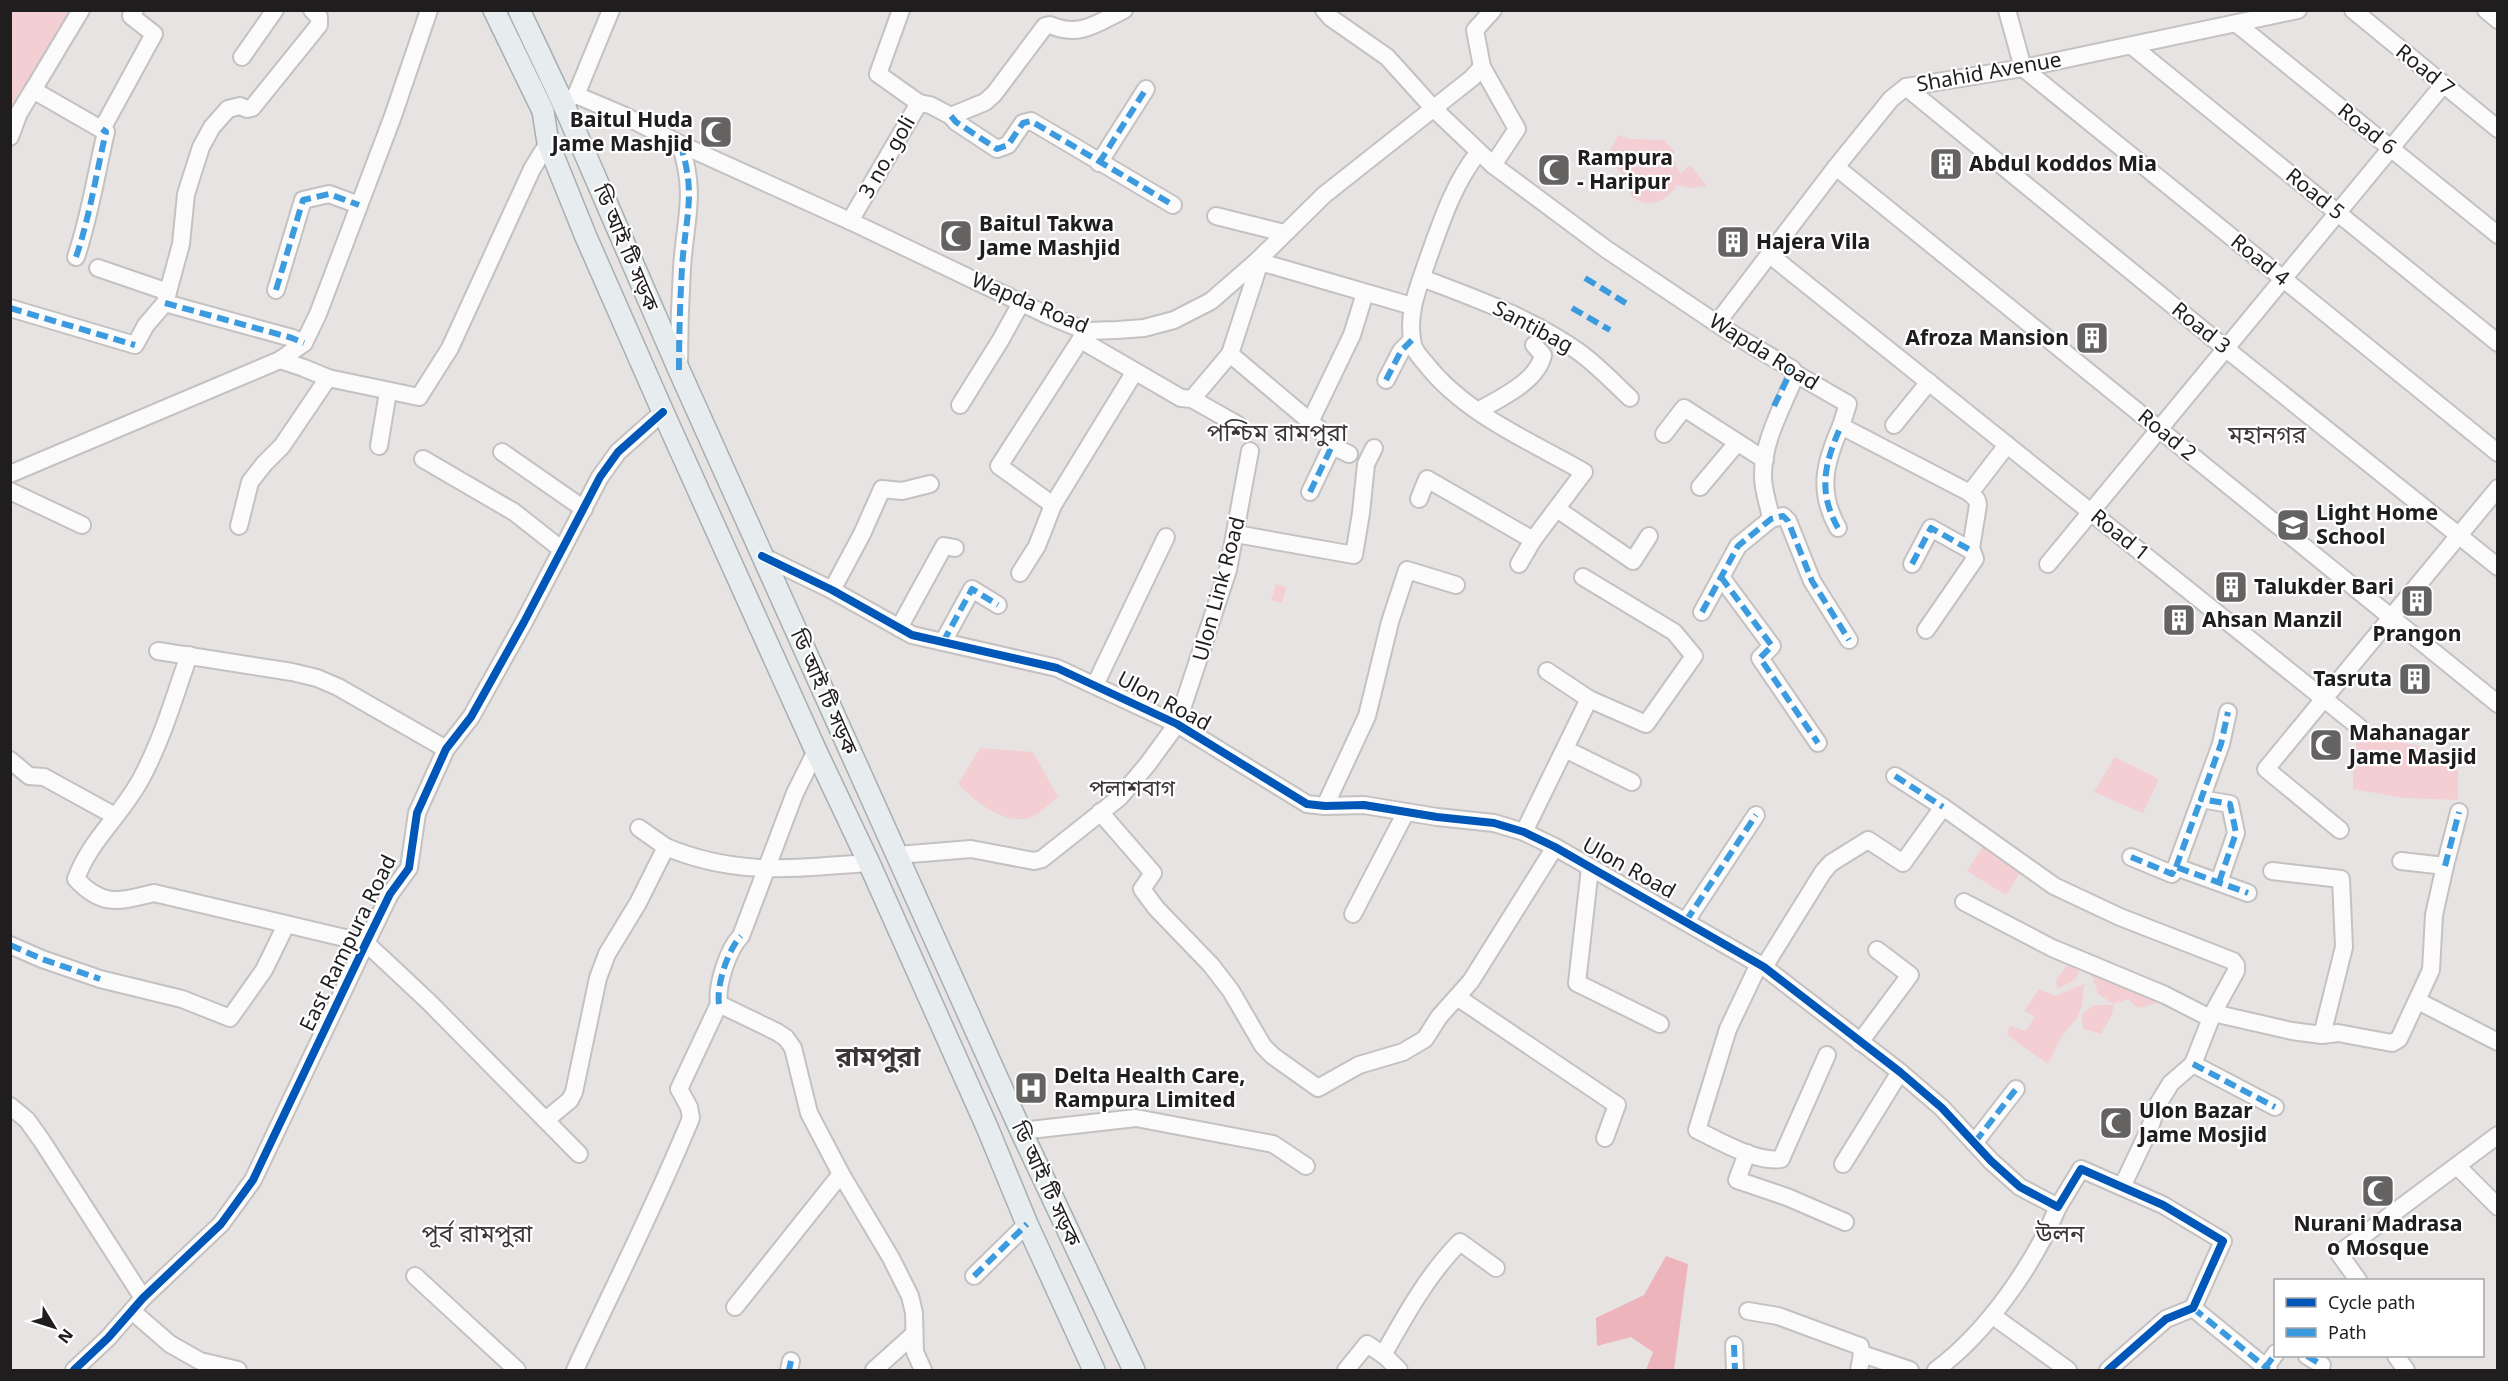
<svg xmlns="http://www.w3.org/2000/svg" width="2508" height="1381" viewBox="0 0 2508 1381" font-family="Georgia,'Noto Sans Bengali',serif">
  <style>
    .green { fill: #f3cfd3 }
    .water { fill: #eeb4bc }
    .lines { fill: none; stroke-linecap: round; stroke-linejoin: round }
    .minor-casing { stroke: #c4c1c1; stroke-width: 20 }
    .major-casing { stroke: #a5afb1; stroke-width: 24 }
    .minor { stroke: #fcfbfb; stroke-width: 16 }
    .major { stroke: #e7edee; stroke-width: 21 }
    .quiet { stroke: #3c9bdf; stroke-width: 6; stroke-dasharray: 12 6; stroke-linecap: butt }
    .cycleway-casing { stroke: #fff; stroke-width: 11 }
    .cycleway { stroke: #0057b8; stroke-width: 8 }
    .labels { text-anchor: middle; stroke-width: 4.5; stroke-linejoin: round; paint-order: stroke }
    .street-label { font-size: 21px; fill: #1f1d1d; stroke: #fff }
    .poi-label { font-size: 21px; font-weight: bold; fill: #1f1d1d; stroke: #fff; text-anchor: start }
    .neighbourhood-label { font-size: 22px; fill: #3c3637; stroke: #fff }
    .quarter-label { font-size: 24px; fill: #3c3637; stroke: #fff }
    .district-label { font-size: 27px; font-weight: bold; fill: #3c3637; stroke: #fff }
  </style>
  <rect width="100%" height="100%" fill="#e8e3e3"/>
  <g class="green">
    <path d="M11,11H87L11,126Z"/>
    <path d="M1618,135L1631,139L1664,140L1675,152L1672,156L1680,174L1690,165L1707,186L1692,188L1677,185C1666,202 1648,210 1631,196L1630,184L1607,156Z"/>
    <path d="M1276,584L1286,587L1282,603L1271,600Z"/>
    <path d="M2368,735L2419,746L2458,763V800L2403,798L2353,789V766L2357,740Z"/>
    <path d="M980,748L1033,752L1058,797C1050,803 1041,813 1032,817C1006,827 974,801 958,784Z"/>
    <path d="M2115,757L2159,779L2143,813L2094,792Z"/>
    <path d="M1984,845L2022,870L2006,895L1967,871Z"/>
    <path d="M2068,964L2079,971L2075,980L2057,989L2056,980Z"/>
    <path d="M2096,970L2162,997L2158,1003L2138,1008L2128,999L2113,1004L2098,994L2092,975Z"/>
    <path d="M2084,984L2082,1005L2076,1020L2063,1034L2048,1064L2007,1035L2010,1026L2026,1031L2035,1016L2024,1011L2039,989L2055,996Z"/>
    <path d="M2094,1005H2114L2111,1017L2101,1034L2083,1029L2081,1015Z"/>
  </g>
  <path class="water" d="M1666,1256L1688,1264L1674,1370H1646L1653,1352L1631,1337L1597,1346L1596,1318L1644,1295Z"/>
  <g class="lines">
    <g class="minor-casing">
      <g id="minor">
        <path d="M901,10L878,74L919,103"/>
        <path d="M1324,10L1331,18L1387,57L1433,108L1493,165L1606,249L1731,333L1792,369L1796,374L1848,404L1841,426L1970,493L2007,445"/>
        <path d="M1493,10L1475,30L1482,67L1517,129L1493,165"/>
        <path d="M2007,10L2023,68L2498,453"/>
        <path d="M2353,10L2498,129"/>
        <path d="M2486,10L2498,20"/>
        <path d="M2237,24L2498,235"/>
        <path d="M2132,46L2498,343"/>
        <path d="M242,57L275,10"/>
        <path d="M1906,87L2225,348L2498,567"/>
        <path d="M33,90L81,10"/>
        <path d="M576,95L611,10"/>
        <path d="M563,103L576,95L623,115L680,144L850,221L1047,315L1086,331L1117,330L1144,328L1174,320L1211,301L1257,261L1324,195L1472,78L1482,67"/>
        <path d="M951,116L956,122L997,149L1008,145L1023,123L1031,121L1173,205"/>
        <path d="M102,129L154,34L131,16L135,10"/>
        <path d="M10,137L19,113L33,90L106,132C96,174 90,216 76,257"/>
        <path d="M1478,153C1454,183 1442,220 1429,256C1419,286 1406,313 1413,345C1415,352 1421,358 1426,364C1465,414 1530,441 1584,472L1533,540L1519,564"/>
        <path d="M1099,163L1146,89"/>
        <path d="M1836,167L2498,704"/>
        <path d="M1216,216L1284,233"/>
        <path d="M850,221L919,103L930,105L951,116L985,102L994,94L1045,26L1050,25C1080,38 1097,23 1124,10"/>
        <path d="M1770,255L2359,727"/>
        <path d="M98,268L168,292"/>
        <path d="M1422,278C1477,299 1531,318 1579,352C1597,365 1614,383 1630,398"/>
        <path d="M276,290L303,200L329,194L359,205"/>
        <path d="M165,303L292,338L304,343"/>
        <path d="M10,308L135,345L146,325L165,303L181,244L186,194L201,147L212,127L228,109L240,106L247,109L252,108L319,25V17L312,10"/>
        <path d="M1717,323L1836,167L1891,99L1906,87L2023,68L2298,10"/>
        <path d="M1086,331L1088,344L1181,398L1192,399L1238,425"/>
        <path d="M1230,354L1319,429L1332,446L1349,454"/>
        <path d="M280,360L304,368L328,378L419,397L450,348L532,169L548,143"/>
        <path d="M679,366C679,334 680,301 682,268C685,219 697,194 680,144"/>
        <path d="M1386,380L1401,351L1412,340"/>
        <path d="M1192,399L1230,354L1257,271V261L1412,306"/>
        <path d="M960,405L1000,341L1021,303"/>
        <path d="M1478,411C1500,398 1537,382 1543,355L1534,345"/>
        <path d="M1310,422L1352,335L1365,293"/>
        <path d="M1894,425L1929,382"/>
        <path d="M1664,434L1684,408L1765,460"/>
        <path d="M379,446L388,392"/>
        <path d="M502,452L584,509"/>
        <path d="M423,459L514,512L561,549"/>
        <path d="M10,474L280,360L304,343L318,314L393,116L429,10"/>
        <path d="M1700,487L1737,443"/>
        <path d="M10,491L82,525"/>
        <path d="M1310,492L1332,446"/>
        <path d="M1419,499L1427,479L1533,540"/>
        <path d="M1053,505L999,466L1086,331"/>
        <path d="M1557,509L1633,561L1649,536"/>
        <path d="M1771,519C1769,505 1763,491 1763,477C1762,442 1783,406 1796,374"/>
        <path d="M239,526L250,482L264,464L282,446L328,378"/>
        <path d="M1838,528C1817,491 1825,462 1841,426"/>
        <path d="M1236,534L1354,555L1361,513L1366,464L1374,448"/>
        <path d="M762,556L832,590L912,635L1057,668L1177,724L1307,804L1325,806L1364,805L1437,817L1494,823L1524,832L1555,847L1764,967L1900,1072L1942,1108L1991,1161L2020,1187L2058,1207L2081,1169L2163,1205L2223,1241L2193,1308L2166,1319L2108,1370"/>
        <path d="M1912,564L1931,528L1972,551"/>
        <path d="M2048,564L2443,85"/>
        <path d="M1020,573L1037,546L1053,505L1134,373"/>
        <path d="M1721,577L1772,646L1760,658L1818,743"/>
        <path d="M832,590L862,534L882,489L902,491L930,484"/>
        <path d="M1702,612L1738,546L1771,519L1783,516L1788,521L1812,581L1849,640"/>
        <path d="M899,628L944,546L955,548"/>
        <path d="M1926,630L1975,559L1971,548L1978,505L1977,500L1970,493"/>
        <path d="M943,642L972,589L998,605"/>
        <path d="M158,651L292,672L317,678L338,687L446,749"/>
        <path d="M189,655C175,695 163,737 143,775C125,812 90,839 76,879C103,908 120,901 154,893L366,943L429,1002L579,1154"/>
        <path d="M1547,671L1589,699"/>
        <path d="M1095,685L1166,537"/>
        <path d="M1565,749L1632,782"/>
        <path d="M10,760L29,776L44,777L115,816"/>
        <path d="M1895,776L1943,807L2054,886L2120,917L2233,961L2236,965V971L2213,1013"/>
        <path d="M1325,806L1367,716L1390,622L1407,570L1456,585"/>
        <path d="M1100,812L1153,873L1142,889L1156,908L1211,965L1231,991L1263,1046L1273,1056L1318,1088L1359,1065L1403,1052L1425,1039L1439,1017L1471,981L1555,847"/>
        <path d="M2340,830L2266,769L2498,488"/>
        <path d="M1524,832L1589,699L1646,724L1694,656L1674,632L1583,577"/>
        <path d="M666,847C738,877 795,868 869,863"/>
        <path d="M898,855L971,849L1034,861L1042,859L1119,798L1147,765L1177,724L1228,570L1250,451"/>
        <path d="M2131,857L2172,874L2176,867L2248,893"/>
        <path d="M2445,866L2459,812"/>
        <path d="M2176,867L2201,799"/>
        <path d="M1590,868L1577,983L1660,1024"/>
        <path d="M2272,871L2341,879L2344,947L2322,1035"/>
        <path d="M2219,882L2236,833L2230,804L2201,799L2221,744L2228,712"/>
        <path d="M1964,902L2052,948L2165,995L2210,1018"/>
        <path d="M1353,914L1406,812"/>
        <path d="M1686,921L1756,815"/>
        <path d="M10,945L42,959L100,979L182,999L230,1018L264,970L286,925"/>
        <path d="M1759,964L1728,1029L1697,1130C1719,1141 1757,1163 1781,1159L1827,1055"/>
        <path d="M1764,967L1823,872L1831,863L1868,840L1903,863L1943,807"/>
        <path d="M1457,997L1617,1105L1605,1138"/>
        <path d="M2418,1001L2498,1042"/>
        <path d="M719,1004L777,1032L786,1038L793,1048L809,1113L841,1174L891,1258L910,1296L914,1313L915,1352L923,1370"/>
        <path d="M1860,1042L1910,975L1877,950"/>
        <path d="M2193,1064L2275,1107"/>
        <path d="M10,1106L27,1120L42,1141L143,1298"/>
        <path d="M547,1119L570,1100L574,1092L598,978L607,954L638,903L666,847L639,828"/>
        <path d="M1021,1131L1136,1118L1273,1144L1306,1166"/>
        <path d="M1975,1142L2016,1089"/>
        <path d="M1747,1153L1737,1180L1787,1197L1845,1222"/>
        <path d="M1843,1164L1900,1072"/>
        <path d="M2457,1166L2498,1207"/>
        <path d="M2122,1187L2149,1130L2158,1104L2171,1083L2193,1064L2213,1013L2292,1031L2322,1035L2338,1033L2392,1043L2399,1039L2431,970L2434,915L2445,866L2401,861"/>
        <path d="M415,1276L517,1370"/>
        <path d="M974,1276L1027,1224"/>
        <path d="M2358,1280L2340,1255L2341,1252L2498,1135"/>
        <path d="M735,1307L841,1174"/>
        <path d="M2193,1308L2269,1370"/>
        <path d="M132,1311L170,1344L200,1361L238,1370"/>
        <path d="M1748,1311L1778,1316L1854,1344L1860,1346L1862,1354L1910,1370"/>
        <path d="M1993,1316L2068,1370"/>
        <path d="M1734,1345L1735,1370"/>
        <path d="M1383,1355C1405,1316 1428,1274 1460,1242L1496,1268"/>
        <path d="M2307,1356L2322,1365"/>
        <path d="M2396,1356L2406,1370"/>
        <path d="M2265,1368L2276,1353"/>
        <path d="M74,1370L108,1338L143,1298L221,1224L253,1180L366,943L390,894L409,868L417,813L446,749L471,717L524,622L600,477L618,452L663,412"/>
        <path d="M575,1370C614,1286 656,1204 691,1118L689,1107L679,1089L719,1004C716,986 728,949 741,936L795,793L816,751"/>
        <path d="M789,1370L791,1361"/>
        <path d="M874,1370L913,1335"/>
        <path d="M1346,1370L1367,1344L1385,1356L1399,1370"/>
        <path d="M1859,1370L1862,1354"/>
        <path d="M1936,1370C1987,1332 2033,1266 2058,1207"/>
      </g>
    </g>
    <g class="major-casing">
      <g id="major">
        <path d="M494,10L543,111L548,143L586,237L663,412L816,751L869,863L987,1127L1027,1224L1094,1370"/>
        <path d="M519,10L563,103L679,370L1021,1131L1134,1370"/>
      </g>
    </g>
    <use href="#minor" class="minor"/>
    <use href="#major" class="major"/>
    <g class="quiet">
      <path d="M951,116L956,122L997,149L1008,145L1023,123L1031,121L1173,205"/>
      <path d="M1099,163L1146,89"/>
      <path d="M76,257C90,216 96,174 106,132L102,129"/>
      <path d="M1585,278L1629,305"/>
      <path d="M276,290L303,200L329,194L359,205"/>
      <path d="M165,303L292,338L304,343"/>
      <path d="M10,308L135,345"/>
      <path d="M1572,308L1610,330"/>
      <path d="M679,370C679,336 680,302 682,268C685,218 697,194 680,144"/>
      <path d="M1386,380L1401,351L1412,340"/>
      <path d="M1774,406L1792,369"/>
      <path d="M1310,492L1332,446"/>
      <path d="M1838,528C1817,491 1825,462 1841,426"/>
      <path d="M1912,564L1931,528L1972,551"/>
      <path d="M1721,577L1772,646L1760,658L1818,743"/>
      <path d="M1702,612L1738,546L1771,519L1783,516L1788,521L1812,581L1849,640"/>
      <path d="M943,642L972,589L998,605"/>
      <path d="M1895,776L1943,807"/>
      <path d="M2131,857L2172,874L2176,867L2248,893"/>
      <path d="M2445,866L2459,812"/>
      <path d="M2176,867L2201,799"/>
      <path d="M2219,882L2236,833L2230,804L2201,799L2221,744L2228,712"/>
      <path d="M1686,921L1756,815"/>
      <path d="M10,945L42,959L100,979"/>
      <path d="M719,1004C716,986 728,949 741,936"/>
      <path d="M2193,1064L2275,1107"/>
      <path d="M1975,1142L2016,1089"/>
      <path d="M974,1276L1027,1224"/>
      <path d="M2193,1308L2269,1370"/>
      <path d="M1734,1345L1735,1370"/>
      <path d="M2307,1356L2322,1365"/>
      <path d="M2265,1368L2276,1353"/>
      <path d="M789,1370L791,1361"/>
    </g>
    <g class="cycleway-casing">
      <g id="cycleway">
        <path d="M762,556L832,590L912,635L1057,668L1177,724L1307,804L1325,806L1364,805L1437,817L1494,823L1524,832L1555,847L1764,967L1900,1072L1942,1108L1991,1161L2020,1187L2058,1207L2081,1169L2163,1205L2223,1241L2193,1308L2166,1319L2108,1370"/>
        <path d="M74,1370L108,1338L143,1298L221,1224L253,1180L366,943L390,894L409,868L417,813L446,749L471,717L524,622L600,477L618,452L663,412"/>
      </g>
    </g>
    <use href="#cycleway" class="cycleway"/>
  </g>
  <defs>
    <g id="mosque-square" transform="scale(1.725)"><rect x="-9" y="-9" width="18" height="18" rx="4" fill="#656262" stroke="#fff"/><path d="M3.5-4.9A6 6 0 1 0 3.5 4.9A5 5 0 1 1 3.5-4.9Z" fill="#fff"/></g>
    <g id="building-square" transform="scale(1.725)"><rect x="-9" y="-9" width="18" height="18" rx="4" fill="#656262" stroke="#fff"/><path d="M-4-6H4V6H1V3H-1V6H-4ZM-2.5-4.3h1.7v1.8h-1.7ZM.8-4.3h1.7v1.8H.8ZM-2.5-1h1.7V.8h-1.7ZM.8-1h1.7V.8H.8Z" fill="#fff"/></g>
    <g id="school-square" transform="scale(1.725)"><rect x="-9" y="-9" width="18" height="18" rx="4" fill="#656262" stroke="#fff"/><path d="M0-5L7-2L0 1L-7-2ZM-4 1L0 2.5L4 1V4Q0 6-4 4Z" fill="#fff"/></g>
    <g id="hospital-square" transform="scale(1.725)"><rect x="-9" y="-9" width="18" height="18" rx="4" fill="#656262" stroke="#fff"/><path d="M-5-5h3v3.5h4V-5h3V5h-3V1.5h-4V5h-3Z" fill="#fff"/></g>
  </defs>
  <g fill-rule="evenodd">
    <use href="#mosque-square" x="716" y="132"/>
    <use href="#building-square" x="1946" y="164"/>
    <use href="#mosque-square" x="1554" y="170"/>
    <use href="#mosque-square" x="956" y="236"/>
    <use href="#building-square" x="1733" y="242"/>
    <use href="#building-square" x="2092" y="338"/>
    <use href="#school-square" x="2293" y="525"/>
    <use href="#building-square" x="2231" y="587"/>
    <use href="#building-square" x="2417" y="601"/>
    <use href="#building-square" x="2179" y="620"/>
    <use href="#building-square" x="2415" y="679"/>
    <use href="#mosque-square" x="2326" y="745"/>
    <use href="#hospital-square" x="1031" y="1088"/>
    <use href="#mosque-square" x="2116" y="1123"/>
    <use href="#mosque-square" x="2378" y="1191"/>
  </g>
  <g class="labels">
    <g class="street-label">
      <text transform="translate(2425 70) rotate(39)" y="7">Road 7</text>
      <text transform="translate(1989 72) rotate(-10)" y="7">Shahid Avenue</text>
      <text transform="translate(2367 129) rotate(39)" y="7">Road 6</text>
      <text transform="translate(887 157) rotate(-60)" y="7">3 no. goli</text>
      <text transform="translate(2315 194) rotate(39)" y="7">Road 5</text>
      <text transform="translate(626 248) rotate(67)" y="7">ডি আই টি সড়ক</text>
      <text transform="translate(2260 260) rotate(39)" y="7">Road 4</text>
      <text transform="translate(1030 303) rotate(23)" y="7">Wapda Road</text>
      <text transform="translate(1533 327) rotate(28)" y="7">Santibag</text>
      <text transform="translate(2201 328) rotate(39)" y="7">Road 3</text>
      <text transform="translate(1764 352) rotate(32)" y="7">Wapda Road</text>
      <text transform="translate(2167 435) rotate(39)" y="7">Road 2</text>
      <text transform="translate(2120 535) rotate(39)" y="7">Road 1</text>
      <text transform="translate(1219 589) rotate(-75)" y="7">Ulon Link Road</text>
      <text transform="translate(824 692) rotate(66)" y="7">ডি আই টি সড়ক</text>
      <text transform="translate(1164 701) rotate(28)" y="7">Ulon Road</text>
      <text transform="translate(1629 868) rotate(29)" y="7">Ulon Road</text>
      <text transform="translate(348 943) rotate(-64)" y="7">East Rampura Road</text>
      <text transform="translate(1046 1184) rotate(65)" y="7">ডি আই টি সড়ক</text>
    </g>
    <g class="poi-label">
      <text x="693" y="127" text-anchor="end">Baitul Huda<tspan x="693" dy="24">Jame Mashjid</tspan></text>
      <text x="1577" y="165">Rampura<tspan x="1577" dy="24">- Haripur</tspan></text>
      <text x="1969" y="171">Abdul koddos Mia</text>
      <text x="979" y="231">Baitul Takwa<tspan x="979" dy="24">Jame Mashjid</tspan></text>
      <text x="1756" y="249">Hajera Vila</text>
      <text x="2069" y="345" text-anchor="end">Afroza Mansion</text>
      <text x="2316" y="520">Light Home<tspan x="2316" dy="24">School</tspan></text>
      <text x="2254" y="594">Talukder Bari</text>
      <text x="2202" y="627">Ahsan Manzil</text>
      <text x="2417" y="641" text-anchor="middle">Prangon</text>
      <text x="2392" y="686" text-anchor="end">Tasruta</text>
      <text x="2349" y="740">Mahanagar<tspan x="2349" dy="24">Jame Masjid</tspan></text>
      <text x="1054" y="1083">Delta Health Care,<tspan x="1054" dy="24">Rampura Limited</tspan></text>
      <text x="2139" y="1118">Ulon Bazar<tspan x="2139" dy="24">Jame Mosjid</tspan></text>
      <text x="2378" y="1231" text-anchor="middle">Nurani Madrasa<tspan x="2378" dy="24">o Mosque</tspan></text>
    </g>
    <g class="neighbourhood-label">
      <text x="1132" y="796">পলাশবাগ</text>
    </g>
    <g class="quarter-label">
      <text x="1277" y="441">পশ্চিম রামপুরা</text>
      <text x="2267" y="443">মহানগর</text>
      <text x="477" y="1242">পূর্ব রামপুরা</text>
      <text x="2060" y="1242">উলন</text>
    </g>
    <g class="district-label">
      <text x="878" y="1066">রামপুরা</text>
    </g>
  </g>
  <rect width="2508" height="1381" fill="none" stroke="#1f1d1d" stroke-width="24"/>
  <rect x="2274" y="1279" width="210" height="78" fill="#ffffff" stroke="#a5a5a5" stroke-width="1.5"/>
  <rect x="2286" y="1298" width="30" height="9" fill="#0057b8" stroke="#a5a5a5" stroke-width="1.5"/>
  <text x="2328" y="1309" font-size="18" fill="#1f1d1d">Cycle path</text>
  <rect x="2286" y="1328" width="30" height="9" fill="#3c9bdf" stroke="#a5a5a5" stroke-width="1.5"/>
  <text x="2328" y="1339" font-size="18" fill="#1f1d1d">Path</text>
  <g transform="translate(54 1327) rotate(128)" stroke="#ffffff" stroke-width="4.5" paint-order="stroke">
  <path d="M0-4.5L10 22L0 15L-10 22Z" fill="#1f1d1d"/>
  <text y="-9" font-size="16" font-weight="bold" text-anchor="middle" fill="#1f1d1d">N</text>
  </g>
</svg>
